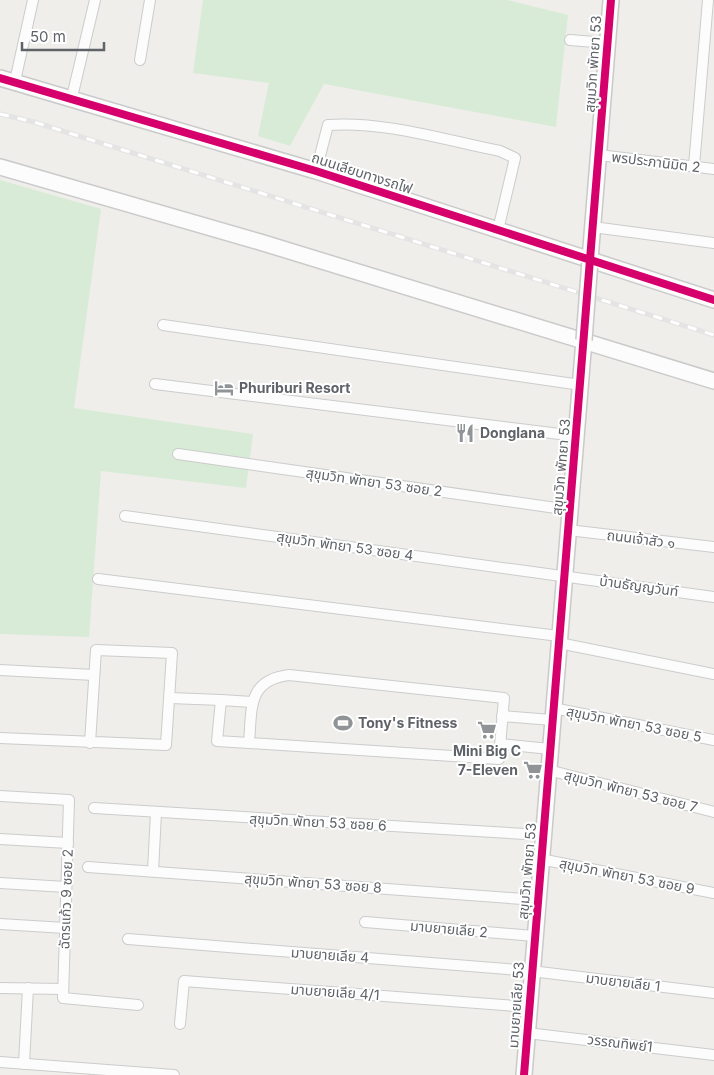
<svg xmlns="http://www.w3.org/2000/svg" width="714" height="1075" viewBox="0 0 714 1075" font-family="Inter,'Noto Sans Thai',sans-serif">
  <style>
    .green { fill: #d8ebd6 }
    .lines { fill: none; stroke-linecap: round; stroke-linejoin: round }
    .street-casing { stroke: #cbcccc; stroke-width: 12 }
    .secondary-casing { stroke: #cacacb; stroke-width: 18 }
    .street { stroke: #fdfcfc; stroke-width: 10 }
    .secondary { stroke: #fdfcfc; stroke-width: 15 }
    .rail-casing { stroke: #e4e4e4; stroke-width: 5 }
    .rail { stroke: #fff; stroke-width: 3; stroke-dasharray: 9; stroke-linecap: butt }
    .secondary-bridge-casing { stroke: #cacacb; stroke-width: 18; stroke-linecap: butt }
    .secondary-bridge { stroke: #fdfcfc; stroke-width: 15 }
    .cycleway-casing { stroke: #fff; stroke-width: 11 }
    .cycleway { stroke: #d6006c; stroke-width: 8 }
    .labels { text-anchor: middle; stroke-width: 4; stroke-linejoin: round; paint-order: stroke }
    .street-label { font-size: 14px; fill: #5f6368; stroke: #fff }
    .poi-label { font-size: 14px; font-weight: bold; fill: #5f6368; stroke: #fff; text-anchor: start }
  </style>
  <rect width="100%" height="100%" fill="#efeeea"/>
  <g class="green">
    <path d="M203,0H507L568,15L556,127L324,84L290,146L258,136L269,83L193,73Z"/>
    <path d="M0,180L101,209L74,408L253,434L246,488L101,471L89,637L0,634Z"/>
  </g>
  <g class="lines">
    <g class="street-casing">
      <g id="street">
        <path d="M570,40L607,43"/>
        <path d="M140,60L150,0"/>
        <path d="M15,81L33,0"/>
        <path d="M72,97L95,0"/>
        <path d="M599,155L714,169"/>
        <path d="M694,166L708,0"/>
        <path d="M316,171L328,125C385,121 444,140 500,151L515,158L498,230"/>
        <path d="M593,227L714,243"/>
        <path d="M163,325L581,385"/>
        <path d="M155,384L576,436"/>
        <path d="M178,454L570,510"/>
        <path d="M125,516L714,597"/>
        <path d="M568,530L714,547"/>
        <path d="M98,579L559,636"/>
        <path d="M559,643L714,674"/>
        <path d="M0,670L94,675"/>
        <path d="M170,698L221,700"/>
        <path d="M553,708L714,740"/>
        <path d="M502,716L552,720"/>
        <path d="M0,738L166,745L172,653L96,650L90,743"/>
        <path d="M249,743C252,709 247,680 289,675L504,698L499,759L249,743L217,741L221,700L252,702"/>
        <path d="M500,744L550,749"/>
        <path d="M548,770L714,812"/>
        <path d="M0,796L69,800L63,998L138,1005"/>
        <path d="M94,808L542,835"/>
        <path d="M0,839L68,843"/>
        <path d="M540,859L714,893"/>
        <path d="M88,867L537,900"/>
        <path d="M153,871L156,813"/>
        <path d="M0,883L66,887"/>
        <path d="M365,922L534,936"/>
        <path d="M0,924L65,928"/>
        <path d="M128,939L531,971L714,993"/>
        <path d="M0,988L63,989"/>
        <path d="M180,1024L184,981L529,1007"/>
        <path d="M527,1033L714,1055"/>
        <path d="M0,1062L174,1075"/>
        <path d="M24,1064L28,988"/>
      </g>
    </g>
    <g class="secondary-casing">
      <g id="secondary">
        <path d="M0,78L316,171L714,300"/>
        <path d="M0,167L260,242L714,381"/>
        <path d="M590,260L611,0"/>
        <path d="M524,1075L584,340"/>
      </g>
    </g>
    <use href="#street" class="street"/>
    <use href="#secondary" class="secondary"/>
    <g class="rail-casing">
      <path id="rail" d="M0,114L34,122L714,335"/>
    </g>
    <use href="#rail" class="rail"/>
    <g class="secondary-bridge-casing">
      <path id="secondary-bridge" d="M584,340L590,260"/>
    </g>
    <use href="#secondary-bridge" class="secondary-bridge"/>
    <g class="cycleway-casing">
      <g id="cycleway">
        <path d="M0,78L316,171L714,300"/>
        <path d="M524,1075L611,0"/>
      </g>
    </g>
    <use href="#cycleway" class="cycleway"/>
  </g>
  <defs>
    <g id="hotel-bare" transform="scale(1.5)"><path d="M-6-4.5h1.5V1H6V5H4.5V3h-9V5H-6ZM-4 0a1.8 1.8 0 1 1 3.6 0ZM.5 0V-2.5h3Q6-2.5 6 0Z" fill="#919496" stroke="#fff" stroke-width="2.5" paint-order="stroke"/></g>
    <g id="restaurant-bare" transform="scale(1.5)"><path d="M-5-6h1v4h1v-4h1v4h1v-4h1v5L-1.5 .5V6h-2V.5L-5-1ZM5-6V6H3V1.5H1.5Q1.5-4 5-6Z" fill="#919496" stroke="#fff" stroke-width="2.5" paint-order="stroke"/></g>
    <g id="stadium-bare" transform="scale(1.5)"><path d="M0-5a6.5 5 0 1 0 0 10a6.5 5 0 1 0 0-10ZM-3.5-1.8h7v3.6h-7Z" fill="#919496" stroke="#fff" stroke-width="2.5" paint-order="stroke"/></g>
    <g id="supermarket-bare" transform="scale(1.5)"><path d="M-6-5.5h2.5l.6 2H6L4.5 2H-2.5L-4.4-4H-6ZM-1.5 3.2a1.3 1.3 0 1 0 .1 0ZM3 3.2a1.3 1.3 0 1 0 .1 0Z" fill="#919496" stroke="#fff" stroke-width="2.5" paint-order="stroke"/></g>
  </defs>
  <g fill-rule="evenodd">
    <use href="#hotel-bare" x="224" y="388"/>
    <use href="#restaurant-bare" x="465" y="433"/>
    <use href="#stadium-bare" x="343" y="723"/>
    <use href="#supermarket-bare" x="487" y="730"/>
    <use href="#supermarket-bare" x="533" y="770"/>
  </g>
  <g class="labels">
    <g class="street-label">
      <text transform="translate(593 64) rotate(-86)" y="5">สุขุมวิท พัทยา 53</text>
      <text transform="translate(656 162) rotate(7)" y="5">พรประภานิมิต 2</text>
      <text transform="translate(362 173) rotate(18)" y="5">ถนนเลียบทางรถไฟ</text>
      <text transform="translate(561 467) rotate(-85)" y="5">สุขุมวิท พัทยา 53</text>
      <text transform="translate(374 482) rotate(8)" y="5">สุขุมวิท พัทยา 53 ซอย 2</text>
      <text transform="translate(641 539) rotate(7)" y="5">ถนนเจ้าสัว ๑</text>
      <text transform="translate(345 546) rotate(8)" y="5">สุขุมวิท พัทยา 53 ซอย 4</text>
      <text transform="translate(639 586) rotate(8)" y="5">บ้านธัญญวันท์</text>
      <text transform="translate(634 724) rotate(11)" y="5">สุขุมวิท พัทยา 53 ซอย 5</text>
      <text transform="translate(631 791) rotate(14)" y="5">สุขุมวิท พัทยา 53 ซอย 7</text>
      <text transform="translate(318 822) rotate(3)" y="5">สุขุมวิท พัทยา 53 ซอย 6</text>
      <text transform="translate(527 871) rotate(-85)" y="5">สุขุมวิท พัทยา 53</text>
      <text transform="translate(627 876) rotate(11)" y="5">สุขุมวิท พัทยา 53 ซอย 9</text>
      <text transform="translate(313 883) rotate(4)" y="5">สุขุมวิท พัทยา 53 ซอย 8</text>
      <text transform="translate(66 899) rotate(-88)" y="5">ฉัตรแก้ว 9 ซอย 2</text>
      <text transform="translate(449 929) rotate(5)" y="5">มาบยายเลีย 2</text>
      <text transform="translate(330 955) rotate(4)" y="5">มาบยายเลีย 4</text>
      <text transform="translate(623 982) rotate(7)" y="5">มาบยายเลีย 1</text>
      <text transform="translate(335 992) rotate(4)" y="5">มาบยายเลีย 4/1</text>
      <text transform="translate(516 1005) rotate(-86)" y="5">มาบยายเลีย 53</text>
      <text transform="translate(620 1043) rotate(7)" y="5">วรรณทิพย์1</text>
    </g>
    <g class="poi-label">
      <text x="239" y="393">Phuriburi Resort</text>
      <text x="480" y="438">Donglana</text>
      <text x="358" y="728">Tony's Fitness</text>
      <text x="487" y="756" text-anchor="middle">Mini Big C</text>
      <text x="518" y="775" text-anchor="end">7-Eleven</text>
    </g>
  </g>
  <path d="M22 42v8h82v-8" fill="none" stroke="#5f6368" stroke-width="2.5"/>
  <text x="30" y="42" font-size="15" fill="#5f6368" stroke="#ffffff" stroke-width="4" paint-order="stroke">50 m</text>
</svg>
